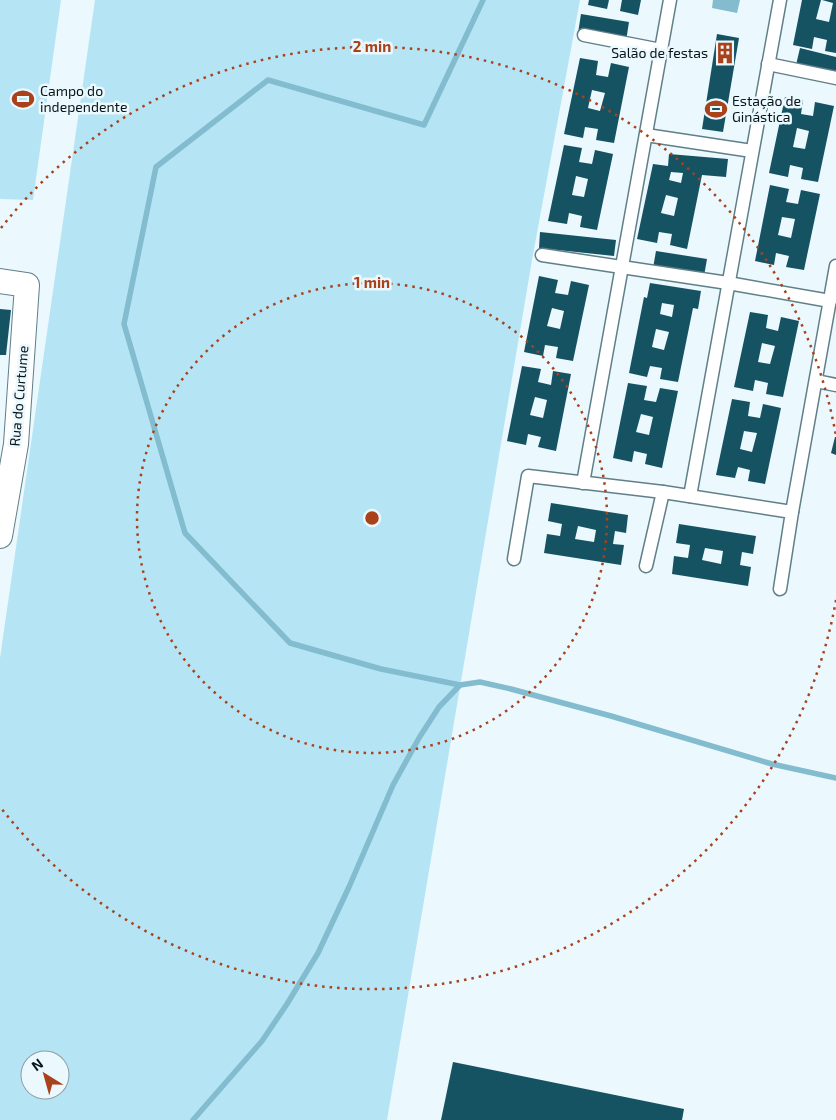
<svg xmlns="http://www.w3.org/2000/svg" width="836" height="1120" viewBox="0 0 836 1120" font-family="'Exo 2',sans-serif">
  <style>
    .green { fill: #b5e5f4; fill-rule: evenodd }
    .water { fill: #82bcce }
    .lines { fill: none; stroke-linecap: round; stroke-linejoin: round }
    .stream { stroke: #82bcce; stroke-width: 5.5 }
    .building { fill: #155363; fill-rule: evenodd }
    .service-casing { stroke: #607f89; stroke-width: 15 }
    .minor-casing { stroke: #607f89; stroke-width: 26 }
    .service { stroke: #fff; stroke-width: 12 }
    .minor { stroke: #fff; stroke-width: 24 }
    .ring { fill: none; stroke: #a9421b; stroke-width: 2.5; stroke-dasharray: 2.5 5 }
    .labels { text-anchor: middle; stroke-width: 5; stroke-linejoin: round; paint-order: stroke }
    .poi-label { font-size: 14px; fill: #081418; stroke: #ebf8fd; text-anchor: start }
    .street-label { font-size: 14px; fill: #081418; stroke: #ebf8fd }
    .centre { fill: #a9421b; stroke: #ebf8fd; stroke-width: 2.5 }
    .ring-label { font-size: 15px; text-anchor: middle; font-weight: bold; fill: #a9421b; stroke: #ebf8fd; stroke-width: 5; stroke-linejoin: round; paint-order: stroke }
  </style>
  <rect width="100%" height="100%" fill="#ebf8fd"/>
  <g class="green">
    <path d="M0,0H61L33,200L0,199Z"/>
    <path d="M95,0H580L532,260L387,1120H0V658ZM30,1060H60V1090H30Z"/>
  </g>
  <path class="water" d="M713,0H740L737,13L712,8Z"/>
  <g class="lines">
    <g class="stream">
      <path d="M460,685L381,669L290,643L185,533L124,324L156,167L268,80L424,125L483,0"/>
      <path d="M193,1120L262,1041L287,1004L318,953L349,887L393,785L419,738L439,707L460,685L480,682L511,689L611,716L772,764L836,778"/>
    </g>
  </g>
  <g class="building">
    <path d="M589,0H609L607,9L588,5Z"/>
    <path d="M622,0H641L638,15L620,11Z"/>
    <path d="M802,0H821L816,19L829,22L833,3L822,0H836V53L825,51L827,40L814,37L812,49L793,45Z"/>
    <path d="M581,14L629,22L626,41L578,33Z"/>
    <path d="M717,34L739,38L723,132L702,129Z"/>
    <path d="M800,48L836,57V75L796,65Z"/>
    <path d="M580,58L598,61L596,75L608,77L611,63L629,67L614,143L596,140L598,129L585,127L583,138L564,134ZM592,90L605,93L600,111L588,108Z"/>
    <path d="M785,97L803,100L801,114L813,116L815,102L834,106L818,182L801,179L803,168L790,165L788,177L769,173ZM797,128L809,131L805,149L793,147Z"/>
    <path d="M564,145L582,148L579,162L592,164L595,150L613,154L597,230L580,227L582,216L569,213L567,224L548,221ZM576,176L588,179L584,197L572,195Z"/>
    <path d="M669,154L728,159L726,177L702,175L687,249L670,245L672,234L659,232L657,243L637,239L653,164L668,166ZM671,172L683,173L681,183L669,180ZM666,195L678,198L674,216L661,213Z"/>
    <path d="M770,185L789,189L786,202L798,204L801,190L820,194L804,270L786,267L789,256L776,253L774,265L755,261ZM782,217L795,219L791,238L778,235Z"/>
    <path d="M540,232L616,240L614,256L539,248Z"/>
    <path d="M656,251L707,259L704,276L653,268Z"/>
    <path d="M539,276L558,280L555,293L568,295L571,281L589,285L573,361L556,358L558,347L545,345L543,356L524,352ZM552,308L564,311L560,329L547,326Z"/>
    <path d="M650,283L701,291L698,309L693,308L678,382L660,379L662,368L650,366L647,377L629,373L644,297L647,298ZM662,303L674,305L672,317L660,314ZM656,329L669,332L664,350L652,347Z"/>
    <path d="M0,309L11,310L6,355H0Z"/>
    <path d="M750,312L768,315L766,328L778,331L781,317L799,321L783,397L766,394L768,383L755,380L753,391L734,387ZM762,343L775,346L770,364L758,362Z"/>
    <path d="M522,366L541,369L538,382L551,385L553,371L571,374L556,451L538,447L541,437L528,434L526,445L507,441ZM535,397L547,400L543,418L530,415Z"/>
    <path d="M628,383L647,386L644,400L656,402L660,388L678,391L662,468L645,464L647,454L634,451L632,462L613,458ZM641,414L653,417L649,435L636,432Z"/>
    <path d="M732,399L750,402L748,416L760,418L763,404L781,408L765,484L748,481L750,470L738,467L735,478L716,475ZM744,431L757,433L752,452L740,449Z"/>
    <path d="M835,437H836V455L831,453Z"/>
    <path d="M551,503L628,515L626,533L615,531L613,544L624,545L621,565L544,553L547,534L560,536L562,524L548,521ZM578,526L596,530L594,542L575,539Z"/>
    <path d="M679,524L756,536L753,554L742,552L740,565L751,567L748,586L672,574L674,556L688,558L690,545L676,543ZM705,548L723,551L721,564L702,560Z"/>
    <path d="M453,1062L684,1109L682,1120H441Z"/>
  </g>
  <g class="lines">
    <g class="service-casing">
      <g id="service">
        <path d="M584,35L661,50"/>
        <path d="M768,64L836,78"/>
        <path d="M646,135L752,151"/>
        <path d="M542,255L728,283L830,301"/>
        <path d="M816,381L836,385"/>
        <path d="M583,483L670,0"/>
        <path d="M690,496L780,0"/>
        <path d="M792,512L836,266"/>
        <path d="M514,559L528,476L663,492L792,512L780,589"/>
        <path d="M646,566L663,492"/>
      </g>
    </g>
    <g class="minor-casing">
      <path id="minor" d="M0,281L27,285L16,444L0,536"/>
    </g>
    <use href="#service" class="service"/>
    <use href="#minor" class="minor"/>
  </g>
  <g class="ring">
    <circle cx="372" cy="518" r="235"/>
    <path d="M836 600A471 471 0 0 1 1 808M1 228A471 471 0 0 1 836 436"/>
  </g>
  <defs>
    <g id="building-bare" transform="scale(1.725)"><path d="M-4-6H4V6H1V3H-1V6H-4ZM-2.5-4.3h1.7v1.8h-1.7ZM.8-4.3h1.7v1.8H.8ZM-2.5-1h1.7V.8h-1.7ZM.8-1h1.7V.8H.8Z" fill="#a9421b" stroke="#ebf8fd" stroke-width="2.5" paint-order="stroke"/></g>
    <g id="stadium-bare" transform="scale(1.725)"><path d="M0-5a6.5 5 0 1 0 0 10a6.5 5 0 1 0 0-10ZM-3.5-1.8h7v3.6h-7Z" fill="#a9421b" stroke="#ebf8fd" stroke-width="2.5" paint-order="stroke"/></g>
  </defs>
  <g fill-rule="evenodd">
    <use href="#building-bare" x="725" y="53"/>
    <use href="#stadium-bare" x="23" y="99"/>
    <use href="#stadium-bare" x="716" y="109"/>
  </g>
  <g class="labels">
    <g class="poi-label">
      <text x="708" y="58" text-anchor="end">Salão de festas</text>
      <text x="40" y="96">Campo do<tspan x="40" dy="16">independente</tspan></text>
      <text x="732" y="106">Estação de<tspan x="732" dy="16">Ginástica</tspan></text>
    </g>
    <g class="street-label">
      <text transform="translate(19 396) rotate(-85)" y="5">Rua do Curtume</text>
    </g>
  </g>
  <circle cx="372" cy="518" r="8" class="centre"/>
  <g class="ring-label">
    <text x="372" y="52">2 min</text>
    <text x="372" y="288">1 min</text>
  </g>
  <g transform="translate(45 1075) rotate(323)"><circle r="24" fill="#ebf8fd" stroke="#909da1"/>
  <path d="M0-4L9 19L0 12L-9 19Z" fill="#a9421b"/>
  <text y="-8" font-size="14" font-weight="bold" text-anchor="middle" fill="#081418">N</text>
  </g>
</svg>
